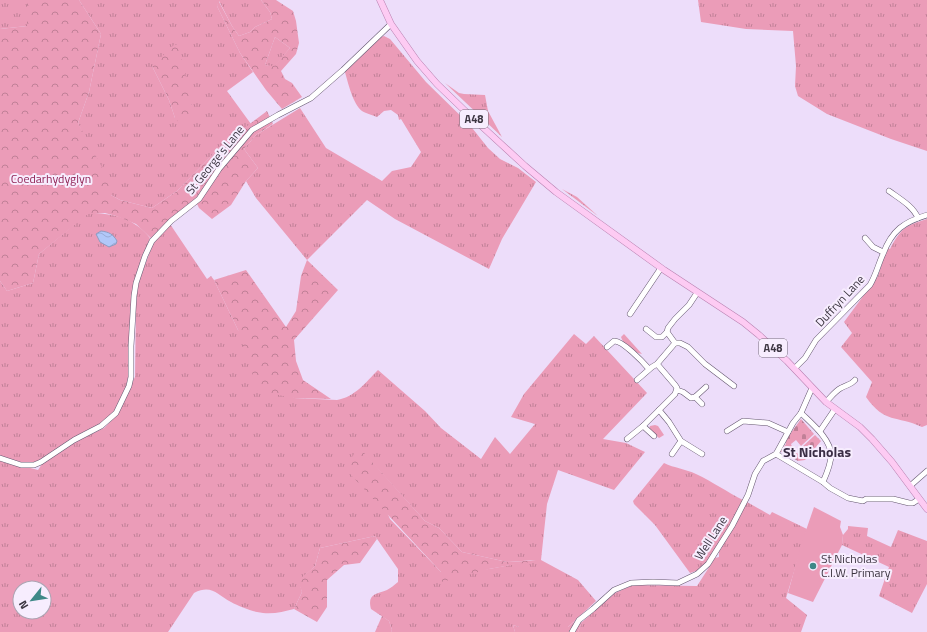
<svg xmlns="http://www.w3.org/2000/svg" width="927" height="632" viewBox="0 0 927 632" font-family="'Titillium Web',sans-serif">
  <style>
    .grass { fill: url(#grass-tufts); fill-rule: evenodd }
    .forest { fill: url(#forest-crowns); fill-rule: evenodd }
    .cemetery { fill: url(#cemetery-stones) }
    .green { fill: #eb9cb8 }
    .water { fill: url(#water-waves); stroke: #8e9cc2 }
    .lines { fill: none; stroke-linecap: round; stroke-linejoin: round }
    .minor-casing { stroke: #655770; stroke-width: 6 }
    .major-casing { stroke: #b880b0; stroke-width: 7 }
    .minor { stroke: #fff; stroke-width: 5 }
    .major { stroke: #fdcbf3; stroke-width: 6 }
    .poi-dot { fill: #3f8888; stroke: #f7edfe; stroke-width: 1.5 }
    .labels { text-anchor: middle; stroke-width: 4; stroke-linejoin: round; paint-order: stroke }
    .shield { fill: #f7edfe; stroke: #746c7a; stroke-width: 1 }
    .shield-label { font-size: 11px; font-weight: bold; fill: #3c3541 }
    .street-label { font-size: 12px; fill: #3c3541; stroke: #f7edfe }
    .park-label { font-size: 12px; fill: #902356; stroke: #f7edfe }
    .poi-label { font-size: 12px; fill: #3c3541; stroke: #f7edfe; text-anchor: start }
    .quarter-label { font-size: 14px; font-weight: bold; fill: #3a2d44; stroke: #f7edfe }
  </style>
  <defs>
    <pattern id="grass-tufts" width="24" height="20" patternUnits="userSpaceOnUse"><rect width="24" height="20" fill="#eb9cb8"/><path d="M3 7l-1-3M5 7V3M7 7l1-3M15 17l-1-3M17 17v-4M19 17l1-3" fill="none" stroke="#c08097"/></pattern>
    <pattern id="forest-crowns" width="20" height="18" patternUnits="userSpaceOnUse"><rect width="20" height="18" fill="#eb9cb8"/><path d="M2 6a3 3 0 1 1 6 0M12 15a3 3 0 1 1 6 0" fill="none" stroke="#c08097"/></pattern>
    <pattern id="cemetery-stones" width="16" height="16" patternUnits="userSpaceOnUse"><rect width="16" height="16" fill="#eb9cb8"/><path d="M2 7V4a2 2 0 0 1 4 0v3zM10 15v-3a2 2 0 0 1 4 0v3z" fill="#c08097"/></pattern>
    <pattern id="water-waves" width="16" height="10" patternUnits="userSpaceOnUse"><rect width="16" height="10" fill="#b1c8f9"/><path d="M0 5q4-4 8 0t8 0" fill="none" stroke="#99acd7"/></pattern>
  </defs>
  <rect width="100%" height="100%" fill="#edddfa"/>
  <g class="grass">
    <path d="M0,0H27V26L0,29Z"/>
    <path d="M79,0H261L270,12L272,19L255,27L250,32L239,36L232,26L219,1L217,6L240,53L253,72L227,91L251,124L223,144L177,191L152,208L120,200L111,195L78,123L89,92L101,34ZM152,66L192,105L175,118L169,100Z"/>
    <path d="M698,0H927V151L891,139L827,114L798,96L795,86L796,66L793,31L746,29L701,22Z"/>
    <path d="M384,36L390,39L426,82L469,124L488,148L500,159L518,168L536,182L502,239L489,269L395,219L367,200L307,260L256,198L246,181L258,168L244,149L256,135L300,108L326,148L382,181L392,171L411,167L421,152L401,119L399,120L398,115L391,110L384,111L377,117C372,115 365,113 362,111C353,104 348,83 345,72L381,37Z"/>
    <path d="M275,37L290,48L274,67L265,65Z"/>
    <path d="M445,83L459,93L464,94L485,95L488,111L502,137Z"/>
    <path d="M562,189L577,197L598,216Z"/>
    <path d="M88,213C105,213 122,215 136,225C141,228 146,233 150,238L134,284L130,312V368L125,392L116,409L102,424L40,460C27,466 13,460 0,456V281L7,291L33,283L39,254Z"/>
    <path d="M927,219V425L922,427C896,415 885,424 866,397L872,382L841,347L852,333L844,322L878,276L887,248L890,249C901,228 905,226 927,219Z"/>
    <path d="M170,224L207,279L211,276L214,280L238,330L294,398L337,400C355,397 366,382 378,370L425,411L441,428L481,459L495,437L510,454L535,424L511,417L524,394L574,334L586,344L594,336L647,393L603,439L626,443L645,452L614,490L558,470L547,504L541,560L578,580L596,601L568,627H519L513,625L515,632H391L392,630L389,621L371,609C367,594 376,594 387,590C391,588 394,585 398,582V569L375,536L320,548L315,566L299,581L302,592L294,609C282,612 271,615 257,612C249,610 238,606 231,602C217,595 212,584 194,593L168,632H0V460L38,470L42,464L71,444L104,428L115,417L135,377L136,305L137,286L153,244ZM359,448L425,521L439,528L462,552L507,562L536,560L489,569L441,572L390,519ZM20,588H44V612H20Z"/>
    <path d="M664,463C674,468 686,469 696,474C713,482 727,492 743,500L730,526L705,567L696,571L690,573L655,525L634,504L633,501Z"/>
    <path d="M747,502L770,515L772,512L807,529L786,598L807,615L801,632H578L582,622L615,593L633,585L697,586L715,558L719,557V552Z"/>
    <path d="M848,526L868,528L867,536L891,547L898,530L927,541V584L912,613L879,596L889,567L842,545L843,535L848,529Z"/>
  </g>
  <g class="forest">
    <path d="M27,0H79L101,34L89,92L78,123L111,184L112,190L111,195L120,200L152,208L177,191L223,144L267,111L273,124L256,135L244,149L258,168L246,181L231,205L212,219L199,208L197,204L170,224L154,241L136,224L116,216L105,213L88,214L39,254L33,283L7,291L0,281V29L27,26Z"/>
    <path d="M218,0L232,26L239,36L250,32L255,27L272,19L270,12L261,0H276L293,11L296,21L299,43L296,54L281,71L285,79L292,83L302,97L282,109L266,90L240,53L217,6ZM275,37L290,48L274,66L265,65Z"/>
    <path d="M175,44L180,51L192,105L188,128L183,127L175,118L169,100L152,66Z"/>
    <path d="M307,260L338,290L294,340L296,361L303,380L331,399L294,398L258,391L238,330L214,280L246,270L286,327L296,311L301,276Z"/>
    <path d="M359,447L425,521L439,528L462,552L507,562L541,560L489,569L442,582L441,572L351,475L348,463Z"/>
    <path d="M375,536L377,539L360,563L344,565L327,580V607L317,622L294,609L302,592L298,581L315,566L320,548Z"/>
    <path d="M382,616L389,621L392,630L391,632H375Z"/>
    <path d="M575,621L582,622L578,632H515L513,625L519,627H568Z"/>
  </g>
  <path class="cemetery" d="M801,419L814,434L801,446L796,440L791,444L793,450L801,456L804,454L801,449L802,447L815,435L821,441L805,460L798,461L780,451L786,444L785,441Z"/>
  <g class="green">
    <path d="M624,334L642,354C634,353 623,344 621,337Z"/>
    <path d="M655,425L658,426L664,435L659,438L649,429L650,426Z"/>
    <path d="M814,507L841,521L840,527L843,535L842,545L813,602L788,593L801,545Z"/>
  </g>
  <path class="water" d="M101,231C109,232 113,234 117,241L116,244L109,247L100,242L96,234Z"/>
  <g class="lines">
    <g class="minor-casing">
      <g id="minor">
        <path d="M889,191C900,199 913,206 918,218"/>
        <path d="M865,238L873,247L883,252"/>
        <path d="M630,314L661,268"/>
        <path d="M646,329L656,337H662L667,332L668,328L675,319L689,305L697,293"/>
        <path d="M667,332L675,343H680L688,347L705,364L734,386"/>
        <path d="M607,347L614,341C622,340 643,362 649,369"/>
        <path d="M657,364L675,385L677,388L675,394L659,410L669,422L681,441L702,454"/>
        <path d="M795,368L805,358L816,340L870,285C876,275 878,265 883,254C892,230 904,222 927,215"/>
        <path d="M637,380L652,367L657,364L675,343"/>
        <path d="M677,390L683,392L691,398L695,397L706,387"/>
        <path d="M695,397L702,404"/>
        <path d="M826,402C831,397 835,391 841,388C846,385 851,385 855,380"/>
        <path d="M801,413C811,423 831,439 831,455C831,464 827,473 823,482"/>
        <path d="M643,426L654,436"/>
        <path d="M727,431L743,421L768,423L788,432"/>
        <path d="M820,431L835,409"/>
        <path d="M627,439L643,426L659,410"/>
        <path d="M672,454L681,441"/>
        <path d="M776,454L823,482L830,488L848,498L863,501L866,499H893L909,503H913L919,499"/>
        <path d="M0,458L21,465H34L41,462L74,440L101,426L116,413L129,386L131,377V346L134,296L136,283L145,256L152,241L171,221L199,199L219,169L252,130L278,115L311,98L343,70L391,24"/>
        <path d="M910,486L927,471"/>
        <path d="M572,632L579,620L593,609L614,590L631,583L653,582L678,583L697,574L708,564L732,526L748,495L755,474L763,461L776,454L793,423L801,413L812,388"/>
      </g>
    </g>
    <g class="major-casing">
      <path id="major" d="M380,0L391,24L417,61L437,84L463,109L525,166L556,192L664,270L743,322L759,335L787,361L826,402L860,427L872,439L892,462L927,509"/>
    </g>
    <use href="#minor" class="minor"/>
    <use href="#major" class="major"/>
  </g>
  <circle class="poi-dot" cx="813" cy="566" r="4"/>
  <g class="labels">
    <g class="shield">
      <rect x="460" y="110" width="28" height="18" rx="3"/>
      <rect x="759" y="339" width="28" height="18" rx="3"/>
    </g>
    <g class="shield-label">
      <text x="474" y="123">A48</text>
      <text x="773" y="352">A48</text>
    </g>
    <g class="street-label">
      <text transform="translate(215 160) rotate(-51)" y="4">St George's Lane</text>
      <text transform="translate(840 301) rotate(-47)" y="4">Duffryn Lane</text>
      <text transform="translate(711 538) rotate(-57)" y="4">Well Lane</text>
    </g>
    <g class="park-label">
      <text x="51" y="183">Coedarhydyglyn</text>
    </g>
    <g class="poi-label">
      <text x="821" y="563">St Nicholas<tspan x="821" dy="14">C.I.W. Primary</tspan></text>
    </g>
    <g class="quarter-label">
      <text x="817" y="457">St Nicholas</text>
    </g>
  </g>
  <g transform="translate(32 600) rotate(240)"><circle r="19" fill="#f7edfe" stroke="#aca3b2"/>
  <path d="M0-3L7 15L0 10L-7 15Z" fill="#3f8888"/>
  <text y="-6" font-size="11" font-weight="bold" text-anchor="middle" fill="#3c3541">N</text>
  </g>
</svg>
